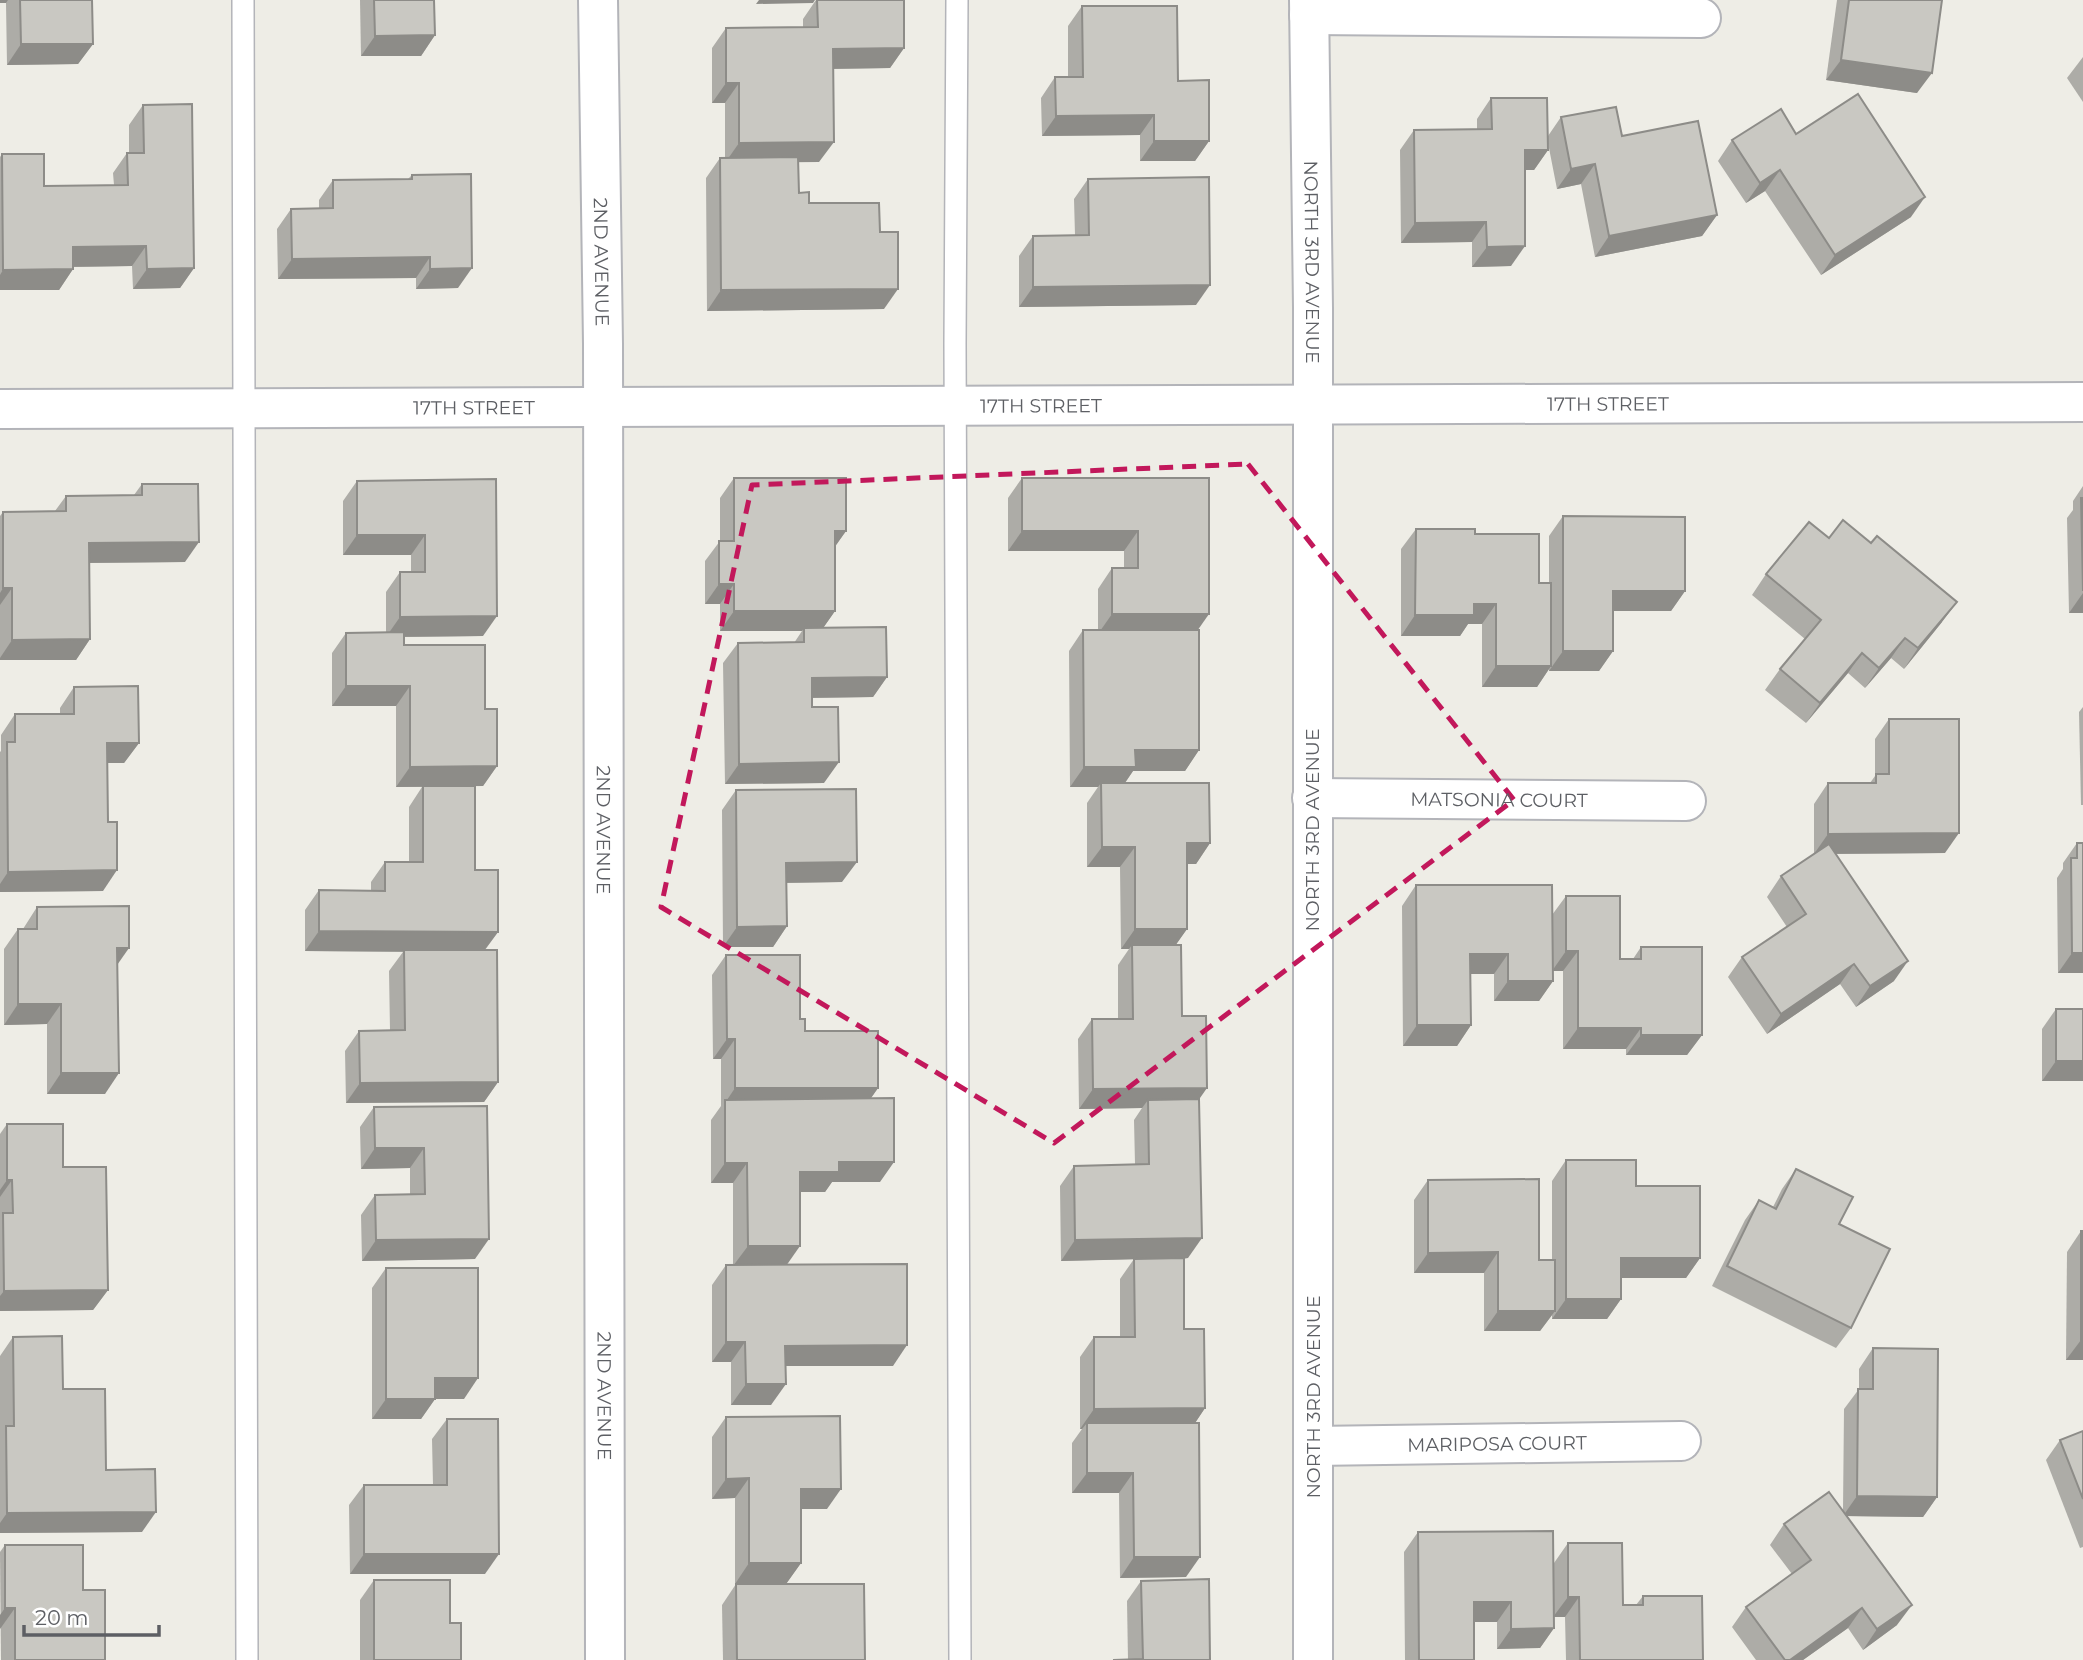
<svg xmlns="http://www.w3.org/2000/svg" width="2083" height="1660" viewBox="0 0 2083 1660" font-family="Montserrat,sans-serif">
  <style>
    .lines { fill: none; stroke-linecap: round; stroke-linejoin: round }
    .service-casing { stroke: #b3b4b9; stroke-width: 24 }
    .minor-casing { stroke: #b3b4b9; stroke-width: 42 }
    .tertiary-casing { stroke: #b3b4b9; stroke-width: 42 }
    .service { stroke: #fff; stroke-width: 21 }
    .minor { stroke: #fff; stroke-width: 38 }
    .tertiary { stroke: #fff; stroke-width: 38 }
    .wall { fill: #adaca7 }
    .shaded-wall { fill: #8d8c88 }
    .building { fill: #c9c8c2; stroke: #8d8c88; stroke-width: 2 }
    .marked { fill: none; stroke: #c2185b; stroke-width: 5; stroke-dasharray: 14 9; stroke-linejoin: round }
    .labels { text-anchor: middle; stroke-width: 5; stroke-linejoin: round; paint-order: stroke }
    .street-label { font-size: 19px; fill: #5d5f64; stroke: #fff }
  </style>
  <rect width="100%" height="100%" fill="#eeede6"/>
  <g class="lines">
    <g class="service-casing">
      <g id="service">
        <path d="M243,0L247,1660"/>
        <path d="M957,0L955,344L960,1660"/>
      </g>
    </g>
    <g class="minor-casing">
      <g id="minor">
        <path id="s1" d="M1309,0L1313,308V1660"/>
        <path d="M1309,15L1701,18"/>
        <path id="s2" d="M0,409L2083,402"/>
        <path id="s3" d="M1312,798L1686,801"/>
        <path id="s4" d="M1313,1446L1681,1441"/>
      </g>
    </g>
    <g class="tertiary-casing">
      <g id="tertiary">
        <path id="s5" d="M598,0L603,344L605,1660"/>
      </g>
    </g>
    <use href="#service" class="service"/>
    <use href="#minor" class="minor"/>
    <use href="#tertiary" class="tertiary"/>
  </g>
  <g class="wall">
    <path d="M0,0H92L93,44L78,64L7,65L6,3H0Z"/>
    <path d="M360,0H434L435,35L421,56H361Z"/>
    <path d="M816,0H904V48L890,68L833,69L819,162H798L799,193L809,203L880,232L884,309L707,311L706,178L720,158H725V103H712V48L726,28L803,27V19Z"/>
    <path d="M1837,0H1942L1917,93L1826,80Z"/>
    <path d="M1082,6L1178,81L1209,141L1195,161H1140V135L1042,136L1041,98L1055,77H1068V26Z"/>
    <path d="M2083,57V102L2067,78Z"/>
    <path d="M1491,98L1548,136L1561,117L1622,136L1717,215L1702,236L1595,257L1581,184L1557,189L1548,143V150L1534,170H1525L1511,266L1472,267V242L1401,243L1400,150L1414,130L1477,129V119Z"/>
    <path d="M143,105L194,268L180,288L133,289L132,266L73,267V269L59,290H0V157L2,154L44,186L114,185L113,173L127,153H129V125Z"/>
    <path d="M1796,134L1911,217L1821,275L1765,191L1746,203L1718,161L1732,140Z"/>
    <path d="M412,175L458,288L416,289V278L278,279L277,229L291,209L319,208V200L333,180L408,179Z"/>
    <path d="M1088,179L1196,305L1019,307V256L1033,236L1075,235L1074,199Z"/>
    <path d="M734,478L846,531L835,546V611L823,628L887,677L873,697L812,698V707L824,783L725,784L723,663L738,643H794L802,631H720V604H705V561L720,541V498Z"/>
    <path d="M1022,478H1209L1198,630L1199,750L1185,771H1133L1125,783L1210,843L1196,864H1187V929L1175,945L1182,1016L1199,1099L1188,1258L1184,1259V1329L1205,1408L1195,1423L1186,1577L1120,1578L1119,1493H1072V1443L1082,1429H1080V1357L1094,1337H1120V1279L1134,1259L1061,1261L1060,1186L1074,1166L1135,1164L1134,1120L1142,1108L1079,1109L1078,1039L1092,1019H1118V965L1129,949H1121L1120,867H1087V803L1098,787H1070L1069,651L1083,630H1098V589L1112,568H1124V551H1008V498Z"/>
    <path d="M496,479L483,636L404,637V645L485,709L497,766L483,786H475V870L498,932L485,950L498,1082L484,1102L346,1103L345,1051L359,1031L390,1030L389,971L403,952L305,951V910L319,890H371V882L385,862H409V807L422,787H396V706H332V653L346,633L386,632V592L400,572H411V555H343V501L357,481Z"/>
    <path d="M142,484L185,562L90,563V639L76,660H0V516L3,512L55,511L66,496L134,495Z"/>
    <path d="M2083,486V613H2069L2067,518L2073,510V501Z"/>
    <path d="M1563,516L1685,591L1671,611H1613V651L1599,671H1549V669L1537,687H1482V624H1468L1460,636H1401V549L1416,529L1475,534L1539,583H1549V536Z"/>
    <path d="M1829,538L1942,622L1904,669L1891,658L1865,688L1848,673L1806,723L1765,690L1780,669L1805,639L1752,595L1766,574Z"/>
    <path d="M74,687L139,743L124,763H107L103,891L0,892V752L1,751V735L15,714H60V708Z"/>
    <path d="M2083,707V805H2081L2079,712Z"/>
    <path d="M1889,719L1945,853L1835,854L1894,981L1856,1007L1840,984L1767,1034L1728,977L1742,957L1787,927L1767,897L1781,876L1814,854V804L1828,783H1870L1875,776V739Z"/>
    <path d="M736,790L842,882L787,883V926L773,947H723L722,810Z"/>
    <path d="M2077,843L2083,973H2058L2057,878L2063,869V863Z"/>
    <path d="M1416,885L1552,915L1566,896L1620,959H1633L1641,947L1702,1035L1687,1055H1626V1049H1563V971H1553V981L1539,1001H1494V974H1471V1025L1457,1046H1403L1402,906Z"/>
    <path d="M37,907L118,965L105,1094H47V1024L4,1025V949L18,929H23Z"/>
    <path d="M726,955L800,1019L805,1031L878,1088L871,1098L880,1182H832L825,1192H800L786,1265L893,1366H785L771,1405H731V1362H712V1285L726,1265H733V1183H711V1120L721,1106V1059H713L712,975Z"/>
    <path d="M2056,1009L2083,1081H2042V1029Z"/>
    <path d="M487,1106L475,1259L362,1261L361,1215L375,1195L410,1194V1168L361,1169L360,1127L374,1107Z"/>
    <path d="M7,1124L63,1167L108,1290L93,1310L0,1311V1134Z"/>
    <path d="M1566,1160L1636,1186L1700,1258L1686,1278H1621V1299L1607,1319H1552V1315L1540,1331H1484V1273H1414V1200L1428,1180L1539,1260H1552V1181Z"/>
    <path d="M1796,1169L1839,1224L1851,1328L1836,1348L1712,1286L1745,1220L1759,1200L1773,1207L1782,1189Z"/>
    <path d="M2081,1231H2083V1360H2066L2067,1252Z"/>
    <path d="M386,1268L464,1399H435L421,1419H372V1288Z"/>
    <path d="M13,1337L63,1389L106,1470L142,1532L0,1533V1356Z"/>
    <path d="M1873,1348L1937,1497L1923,1517L1847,1516L1897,1625L1863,1650L1848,1628L1803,1660H1756L1732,1627L1746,1607L1792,1574L1770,1545L1784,1524L1843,1510L1844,1409L1859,1389V1369Z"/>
    <path d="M726,1417L827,1509H801V1563L786,1584H735V1498L712,1499V1437Z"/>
    <path d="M447,1419L485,1574H350L349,1505L364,1485H433L432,1439Z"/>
    <path d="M2083,1431V1547L2080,1548L2046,1460L2060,1440Z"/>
    <path d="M1418,1532L1554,1563L1568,1543L1623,1605H1636L1643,1596L1703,1660H1566L1565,1617H1554V1628L1540,1648L1497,1649V1622H1474V1660H1405L1404,1552Z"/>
    <path d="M5,1545L83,1590L105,1660H1L0,1552Z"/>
    <path d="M374,1580L450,1623L461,1660H360V1600Z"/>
    <path d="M1141,1581L1210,1660H1128L1127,1601Z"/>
    <path d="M736,1584L865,1660H723L722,1605Z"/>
  </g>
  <g class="shaded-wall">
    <path d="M0,0H8L6,3H0Z"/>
    <path d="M759,0H815L813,3L756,4Z"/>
    <path d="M435,35L421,56H361L375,36Z"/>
    <path d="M21,44H93L78,64L7,65Z"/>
    <path d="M904,48L890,68L819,69L833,49Z"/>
    <path d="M1841,60L1932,73L1917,93L1826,80Z"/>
    <path d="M726,83H739L725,103H712Z"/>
    <path d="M1154,115L1140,135L1042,136L1056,116Z"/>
    <path d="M1154,141H1209L1195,161H1140Z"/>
    <path d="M834,142L819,162L725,163L739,143Z"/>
    <path d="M1525,150H1548L1534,170H1510Z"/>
    <path d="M1595,164L1581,184L1557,189L1571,169Z"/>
    <path d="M1780,170L1765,191L1746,203L1760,183Z"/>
    <path d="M1925,197L1911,217L1821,275L1835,255Z"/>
    <path d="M1717,215L1702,236L1595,257L1609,236Z"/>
    <path d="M1486,222L1472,242L1401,243L1415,223Z"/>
    <path d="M146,246L132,266L58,267L73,247Z"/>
    <path d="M1525,246L1511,266L1472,267L1487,247Z"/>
    <path d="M430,257L416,278L278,279L292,259Z"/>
    <path d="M194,268L180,288L133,289L147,269Z"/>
    <path d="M472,268L458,288L416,289L430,269Z"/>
    <path d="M73,269L59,290H0V275L3,270Z"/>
    <path d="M1210,285L1196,305L1019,307L1033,287Z"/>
    <path d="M898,289L884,309L707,311L721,290Z"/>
    <path d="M835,531H846L832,551Z"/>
    <path d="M1022,531H1138L1124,551H1008Z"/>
    <path d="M357,535H425L411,555H343Z"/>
    <path d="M199,542L185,562L75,563L89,543Z"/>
    <path d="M719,584H734L720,604H705Z"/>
    <path d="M3,588H12L0,605V593Z"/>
    <path d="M1613,591H1685L1671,611H1599Z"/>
    <path d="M2083,593V613H2069Z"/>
    <path d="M1957,602L1942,622L1904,669L1918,648Z"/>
    <path d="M1474,604H1496L1482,624H1468L1460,636H1401L1415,615Z"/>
    <path d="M734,611H835L821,631L804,628L802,631H720Z"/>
    <path d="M1112,614H1209L1195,634H1098Z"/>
    <path d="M497,616L483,636L386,637L400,617Z"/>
    <path d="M1905,638L1891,658L1865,688L1879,668Z"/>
    <path d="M90,639L76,660H0V658L12,640Z"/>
    <path d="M1563,651H1613L1599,671H1549Z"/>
    <path d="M1862,653L1848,673L1806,723L1820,703Z"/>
    <path d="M1496,666H1551L1537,687H1482Z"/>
    <path d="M887,677L873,697L798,698L812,678Z"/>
    <path d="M346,686H410L396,706H332Z"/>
    <path d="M107,743H139L124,763H93Z"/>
    <path d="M1135,750H1199L1185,771H1133L1122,787L1101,783L1098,787H1070L1084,767Z"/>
    <path d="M839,762L824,783L725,784L739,764Z"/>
    <path d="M497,766L483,786L396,787L410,767Z"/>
    <path d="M1959,833L1945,853L1814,854L1828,834Z"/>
    <path d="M1187,843H1210L1196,864H1173Z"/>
    <path d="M1102,847H1135L1120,867H1087Z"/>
    <path d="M857,862L842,882L772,883L786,863Z"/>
    <path d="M117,870L103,891L0,892V884L8,872Z"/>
    <path d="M787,926L773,947H723L737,927Z"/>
    <path d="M1135,929H1187L1173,949L1132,945L1129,949H1121Z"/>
    <path d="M319,931L498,932L483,952L305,951Z"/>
    <path d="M117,948H129L115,968Z"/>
    <path d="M1566,951H1578L1563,971H1552Z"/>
    <path d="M2072,953H2083V973H2058Z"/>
    <path d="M1470,954H1508L1494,974H1456Z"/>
    <path d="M1908,961L1894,981L1856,1007L1870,986Z"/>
    <path d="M1854,964L1840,984L1767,1034L1781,1014Z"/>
    <path d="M1508,981H1553L1539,1001H1494Z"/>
    <path d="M18,1004H61L47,1024L4,1025Z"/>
    <path d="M1417,1025H1471L1457,1046H1403Z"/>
    <path d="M1578,1028H1641L1626,1049H1563Z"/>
    <path d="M1641,1035H1702L1687,1055H1626Z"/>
    <path d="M727,1039H735L721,1059H713Z"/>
    <path d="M2056,1061H2083V1081H2042Z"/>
    <path d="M61,1073H119L105,1094H47Z"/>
    <path d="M498,1082L484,1102L346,1103L360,1083Z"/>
    <path d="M735,1088H878L864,1108L725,1103Z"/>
    <path d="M1207,1088L1193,1108L1148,1100L1142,1108L1079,1109L1093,1089Z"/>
    <path d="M375,1148H424L410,1168L361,1169Z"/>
    <path d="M839,1162H894L880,1182H832L825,1192H786L800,1172Z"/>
    <path d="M725,1163H747L733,1183H711Z"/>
    <path d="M7,1180H12L0,1197V1190Z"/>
    <path d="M1202,1238L1188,1258L1061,1261L1075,1240Z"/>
    <path d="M489,1239L475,1259L362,1261L376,1240Z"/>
    <path d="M748,1246H800L786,1266H733Z"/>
    <path d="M1498,1252L1484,1273H1414L1428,1253Z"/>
    <path d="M1621,1258H1700L1686,1278H1607Z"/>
    <path d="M108,1290L93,1310L0,1311V1296L4,1291Z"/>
    <path d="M1566,1299H1621L1607,1319H1552Z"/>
    <path d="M1498,1311H1555L1540,1331H1484Z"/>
    <path d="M2081,1340H2083V1360H2066Z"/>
    <path d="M726,1342H745L731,1362H712Z"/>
    <path d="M907,1345L893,1366H771L785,1346Z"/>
    <path d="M435,1378H478L464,1399H421Z"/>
    <path d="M746,1384H786L771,1405H731Z"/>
    <path d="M386,1399H435L421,1419H372Z"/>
    <path d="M1205,1408L1191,1429L1087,1423L1082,1429H1080L1094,1409Z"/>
    <path d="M1087,1473H1133L1119,1493H1072Z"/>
    <path d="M749,1478L735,1498L712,1499L726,1479Z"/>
    <path d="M801,1489H841L827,1509H786Z"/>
    <path d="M1857,1496L1937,1497L1923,1517L1843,1516Z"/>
    <path d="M156,1512L142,1532L0,1533V1523L7,1513Z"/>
    <path d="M364,1554H499L485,1574H350Z"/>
    <path d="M1134,1557H1200L1186,1577L1120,1578Z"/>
    <path d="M749,1563H801L786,1584H735Z"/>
    <path d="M1568,1597H1579L1565,1617H1553Z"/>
    <path d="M1474,1602H1511L1497,1622H1459Z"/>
    <path d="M1912,1605L1897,1625L1863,1650L1877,1629Z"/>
    <path d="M5,1608H15L0,1629V1615Z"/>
    <path d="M1862,1608L1848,1628L1803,1660H1790Z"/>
    <path d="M1554,1628L1540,1648L1497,1649L1511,1629Z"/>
  </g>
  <g class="building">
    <path d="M20,0H92L93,44H21Z"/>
    <path d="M374,0H434L435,35L375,36Z"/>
    <path d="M817,0H904V48L833,49L834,142L739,143V83H726V28L818,27Z"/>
    <path d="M1849,0H1942L1932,73L1841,60Z"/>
    <path d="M1082,6H1177L1178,81L1209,80V141H1154V115L1056,116L1055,77H1083Z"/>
    <path d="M1858,94L1925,197L1835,255L1780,170L1760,183L1732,140L1781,109L1796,134Z"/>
    <path d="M1491,98H1547L1548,150H1525V246L1487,247L1486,222L1415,223L1414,130L1492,129Z"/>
    <path d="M192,104L194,268L147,269L146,246L73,247V269L3,270L2,154H44V186L128,185L127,153H144L143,105Z"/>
    <path d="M1616,107L1622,136L1698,121L1717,215L1609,236L1595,164L1571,169L1561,117Z"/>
    <path d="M798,157L799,193L809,192V203H879L880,232H898V289L721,290L720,158Z"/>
    <path d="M471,174L472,268L430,269V257L292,259L291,209L333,208V180L412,179V175Z"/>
    <path d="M1209,177L1210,285L1033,287V236L1089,235L1088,179Z"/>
    <path d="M734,478H846V531H835V611H734V584H719V541H734Z"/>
    <path d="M1022,478H1209V614H1112V568H1138V531H1022Z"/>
    <path d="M496,479L497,616L400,617V572H425V535H357V481Z"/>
    <path d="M142,484H198L199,542L89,543L90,639L12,640V588H3V512L66,511V496L142,495Z"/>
    <path d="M2081,498H2083V591Z"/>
    <path d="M1563,516L1685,517V591H1613V651H1563Z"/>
    <path d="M1843,520L1871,543L1877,536L1957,602L1918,648L1905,638L1879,668L1862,653L1820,703L1780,669L1821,620L1766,574L1809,522L1829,538Z"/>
    <path d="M1416,529H1475V534H1539V583H1551V666H1496V604H1474V615H1415Z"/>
    <path d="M886,627L887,677L812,678V707H838L839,762L739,764L738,643L804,642V628Z"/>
    <path d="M1083,630H1199V750H1135L1136,767H1084Z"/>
    <path d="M404,632V645H485V709H497V766L410,767V686H346V633Z"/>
    <path d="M138,686L139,743H107L108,822H117V870L8,872L7,742H15V714H74V687Z"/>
    <path d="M1889,719H1959V833L1828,834V783H1876V774H1889Z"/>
    <path d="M1101,783H1209L1210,843H1187V929H1135V847H1102Z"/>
    <path d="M423,786H475V870H498V932L319,931V890L385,891V862H423Z"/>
    <path d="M856,789L857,862L786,863L787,926L737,927L736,790Z"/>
    <path d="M2077,843H2083V953H2072L2071,858H2077Z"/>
    <path d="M1829,844L1908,961L1870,986L1854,964L1781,1014L1742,957L1806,914L1781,876Z"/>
    <path d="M1416,885H1552L1553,981H1508V954H1470L1471,1025H1417Z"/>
    <path d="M1566,896H1620V959H1641V947H1702V1035H1641V1028H1578V951H1566Z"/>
    <path d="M129,906V948H117L119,1073H61V1004H18V929H37V907Z"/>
    <path d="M1132,945H1181L1182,1016H1206L1207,1088L1093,1089L1092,1019H1133Z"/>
    <path d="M404,950H497L498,1082L360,1083L359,1031L405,1030Z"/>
    <path d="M726,955H800V1019H805V1031H878V1088H735V1039H727Z"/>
    <rect x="2056" y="1009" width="27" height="52"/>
    <path d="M894,1098V1162H839V1172H800V1246H748L747,1163H725V1100Z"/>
    <path d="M1199,1099L1202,1238L1075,1240L1074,1166L1149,1164L1148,1100Z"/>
    <path d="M487,1106L489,1239L376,1240L375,1195L425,1194L424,1148H375L374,1107Z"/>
    <path d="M7,1124H63V1167H106L108,1290L4,1291L3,1213H13L12,1180H7Z"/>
    <path d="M1566,1160H1636V1186H1700V1258H1621V1299H1566Z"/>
    <path d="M1796,1169L1853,1197L1839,1224L1890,1249L1851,1328L1727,1266L1759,1200L1776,1209Z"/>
    <path d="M1539,1179V1260H1555V1311H1498V1252L1428,1253V1180Z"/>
    <rect x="2081" y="1231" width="2" height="109"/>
    <path d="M1184,1258V1329H1204L1205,1408L1094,1409V1337H1135L1134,1259Z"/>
    <path d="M907,1264V1345L785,1346L786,1384H746L745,1342H726V1265Z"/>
    <path d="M386,1268H478V1378H435V1399H386Z"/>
    <path d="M62,1336L63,1389H105L106,1470L155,1469L156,1512L7,1513L6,1426H14L13,1337Z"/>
    <path d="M1873,1348L1938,1349L1937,1497L1857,1496L1858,1389H1873Z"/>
    <path d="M840,1416L841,1489H801V1563H749V1478L726,1479V1417Z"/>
    <path d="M447,1419H498L499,1554H364V1485H447Z"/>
    <path d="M1087,1423H1199L1200,1557H1134L1133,1473H1087Z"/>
    <path d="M2083,1431V1499L2060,1440Z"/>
    <path d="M1829,1492L1912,1605L1877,1629L1862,1608L1790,1660H1785L1746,1607L1811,1560L1784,1524Z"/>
    <path d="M1553,1531L1554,1628L1511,1629V1602H1474V1660H1419L1418,1532Z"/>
    <path d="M1568,1543H1622L1623,1605H1643V1596H1702L1703,1660H1580L1579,1597H1568Z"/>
    <path d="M5,1545H83V1590H105V1660H15V1608H5Z"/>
    <path d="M1209,1579L1210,1660H1113L1143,1659L1141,1581Z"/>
    <path d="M374,1580H450V1623H461V1660H374Z"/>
    <path d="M736,1584H864L865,1660H737Z"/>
  </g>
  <path class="marked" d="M1248,464L1514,800L1054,1143L661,907L752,485Z"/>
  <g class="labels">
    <g class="street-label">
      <text dy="7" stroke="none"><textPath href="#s5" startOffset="262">2ND AVENUE</textPath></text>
      <text dy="7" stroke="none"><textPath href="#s1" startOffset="262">NORTH 3RD AVENUE</textPath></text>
      <text dy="7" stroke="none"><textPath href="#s2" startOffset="1608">17TH STREET</textPath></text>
      <text dy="7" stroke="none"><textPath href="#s2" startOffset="1041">17TH STREET</textPath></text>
      <text dy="7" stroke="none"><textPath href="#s2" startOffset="474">17TH STREET</textPath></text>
      <text dy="7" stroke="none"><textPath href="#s3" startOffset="187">MATSONIA COURT</textPath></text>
      <text dy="7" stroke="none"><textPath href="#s5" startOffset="830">2ND AVENUE</textPath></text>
      <text transform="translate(1312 830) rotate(-90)" y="7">NORTH 3RD AVENUE</text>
      <text dy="7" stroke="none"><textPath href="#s5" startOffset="1396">2ND AVENUE</textPath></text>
      <text transform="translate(1313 1397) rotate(-90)" y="7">NORTH 3RD AVENUE</text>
      <text dy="7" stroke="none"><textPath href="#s4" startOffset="184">MARIPOSA COURT</textPath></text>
    </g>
  </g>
  <path d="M24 1625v10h135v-10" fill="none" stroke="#5d5f64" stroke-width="3.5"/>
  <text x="35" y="1625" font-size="21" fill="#5d5f64" stroke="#ffffff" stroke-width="5" paint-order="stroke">20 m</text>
</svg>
